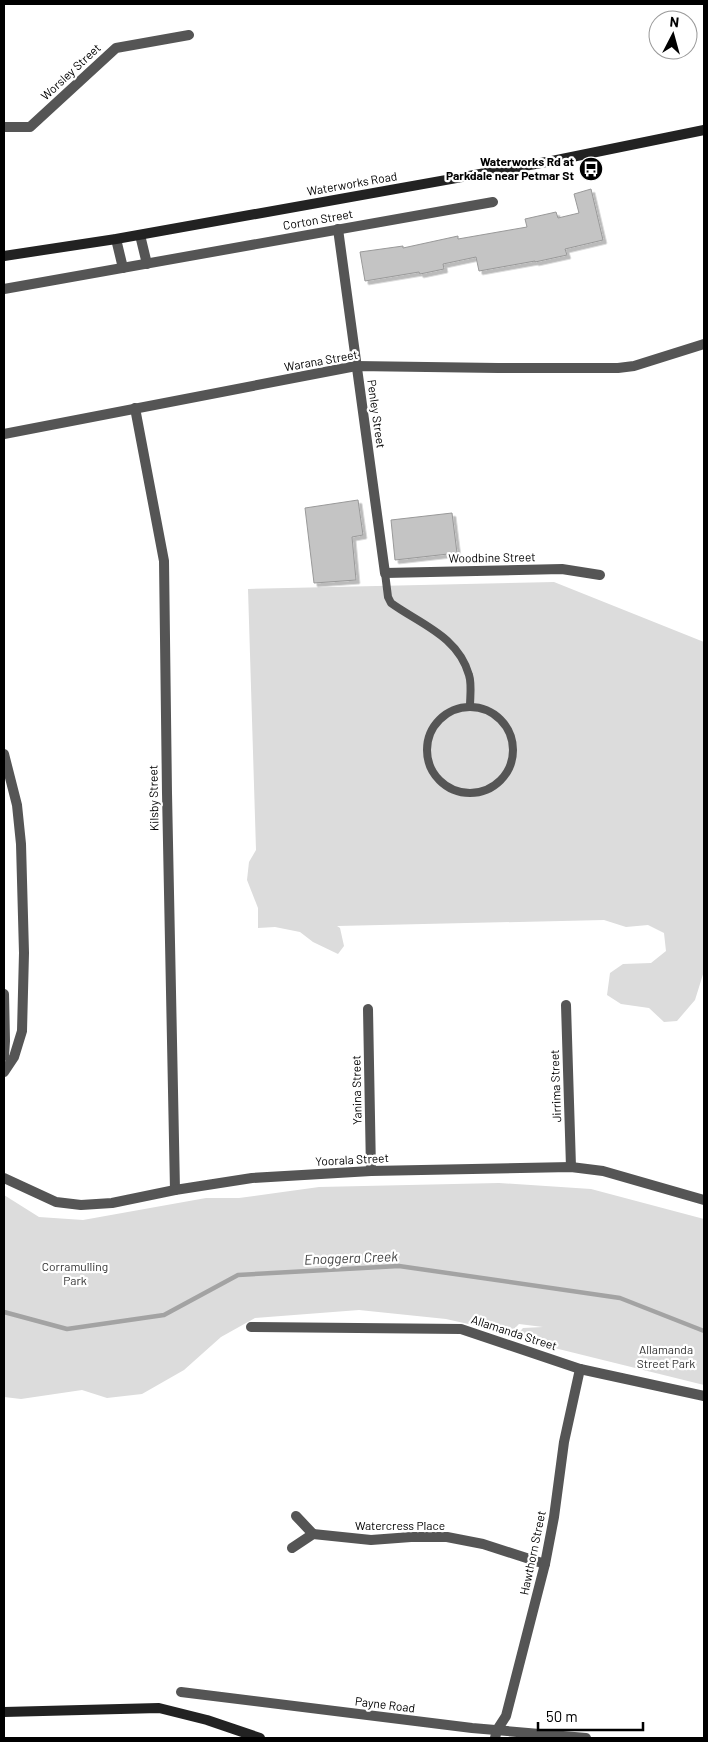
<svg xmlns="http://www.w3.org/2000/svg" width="708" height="1742" viewBox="0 0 708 1742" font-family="Barlow,sans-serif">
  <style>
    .green { fill: #dcdcdc }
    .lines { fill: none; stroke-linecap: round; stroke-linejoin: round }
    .stream { stroke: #a3a3a3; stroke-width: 4.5 }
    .building { fill: #c4c4c4; stroke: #999; filter: url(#shadow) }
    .lane { stroke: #555; stroke-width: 8 }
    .street { stroke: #555; stroke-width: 10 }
    .secondary { stroke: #222; stroke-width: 10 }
    .labels { text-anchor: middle; stroke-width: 4.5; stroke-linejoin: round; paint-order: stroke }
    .street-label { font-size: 12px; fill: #000; stroke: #fff }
    .poi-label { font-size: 12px; font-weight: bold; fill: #000; stroke: #fff; text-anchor: end }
    .park-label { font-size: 12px; fill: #333; stroke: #fff }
    .water-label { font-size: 14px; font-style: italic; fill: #444; stroke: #fff }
  </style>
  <defs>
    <filter id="shadow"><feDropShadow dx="3.5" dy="3.5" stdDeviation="0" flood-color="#0004"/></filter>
  </defs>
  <rect width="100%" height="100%" fill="#fff"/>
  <g class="green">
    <path d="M554,582L704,642V971L695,1000L677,1021L664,1022L649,1008L621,1004L607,995L610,973L623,964L651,963L666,951L664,933L648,925L626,927L604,920L337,926L340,928L344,946L338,954L313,942L300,932L275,927L258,928V908L247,880L249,862L256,850L248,589Z"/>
    <path d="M499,1183L591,1189L704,1219V1385L514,1338L523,1328L543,1327L519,1324L511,1332H504L446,1319L359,1310L255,1318L221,1337L184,1370L142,1394L107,1398L82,1390L21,1399L4,1397V1195L39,1217L83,1220L206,1198H239L319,1187Z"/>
  </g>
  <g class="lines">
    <path class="stream" d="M4,1312L67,1329L164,1315L238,1275L399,1266L620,1298L704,1331"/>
  </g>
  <g class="building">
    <path d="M591,189L603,240L565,249L567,255L535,262V261L479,271L476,257L443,264L444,269L420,274L419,272L365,281L360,252L403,246V248L458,236V239L527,227L525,219L556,212L558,218L579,213L574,194Z"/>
    <path d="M358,500L363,535L352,537L356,580L314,583L305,508Z"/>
    <path d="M452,513L457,553L395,560L391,520Z"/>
  </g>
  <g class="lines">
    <g class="lane">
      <path d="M385,573L388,597L391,603C420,624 458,636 469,675C472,684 470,697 470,706"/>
      <circle cx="470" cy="750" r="43"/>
    </g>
    <g class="street">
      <path d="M4,127H30L116,48L189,35"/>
      <path d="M338,229L385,573L562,569L600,575"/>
      <path d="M140,235L147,264"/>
      <path d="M116,239L123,268"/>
      <path d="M4,289L493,202"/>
      <path d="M135,408L164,561L167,793L175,1190"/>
      <path d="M4,434L356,366L498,368H618L634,366L704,344"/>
      <path d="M4,754L17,805L21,844L24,953L22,1031L14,1057L4,1072"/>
      <path d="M4,994L5,1041L4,1056"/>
      <path d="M566,1005L571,1167"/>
      <path d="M368,1009L371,1171"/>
      <path d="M4,1178L56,1202L81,1205L112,1203L175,1190L252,1178L371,1171L571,1167L603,1171L704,1200"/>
      <path d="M251,1327L461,1329L580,1369L704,1396"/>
      <path d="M296,1516L313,1534"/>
      <path d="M292,1548L313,1534L371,1540L411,1537H447L483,1544L545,1564"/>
      <path d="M181,1692L472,1728L586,1738"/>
      <path d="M495,1738L497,1730L506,1716L545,1564L554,1517L564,1442L580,1369"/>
    </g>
    <g class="secondary">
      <path d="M4,256L116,239L552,161L704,130"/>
      <path d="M4,1712L159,1708L207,1720L260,1738"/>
    </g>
  </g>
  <defs>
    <g id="bus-disc" transform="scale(1.25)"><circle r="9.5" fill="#000" stroke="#fff"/><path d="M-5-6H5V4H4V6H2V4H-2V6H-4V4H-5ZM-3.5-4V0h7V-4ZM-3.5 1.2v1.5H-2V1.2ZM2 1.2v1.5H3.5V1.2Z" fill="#fff"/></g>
  </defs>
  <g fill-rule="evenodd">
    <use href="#bus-disc" x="591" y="169"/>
  </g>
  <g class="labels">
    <g class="street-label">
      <text transform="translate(71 72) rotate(-43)" y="4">Worsley Street</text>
      <text transform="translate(352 184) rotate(-10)" y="4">Waterworks Road</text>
      <text transform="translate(318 220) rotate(-10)" y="4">Corton Street</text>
      <text transform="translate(321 361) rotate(-10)" y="4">Warana Street</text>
      <text transform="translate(376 414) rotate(82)" y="4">Penley Street</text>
      <text transform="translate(492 558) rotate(-1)" y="4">Woodbine Street</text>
      <text transform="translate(154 798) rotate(-91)" y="4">Kilsby Street</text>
      <text transform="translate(556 1086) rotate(-92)" y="4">Jirrima Street</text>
      <text transform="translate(357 1090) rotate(-91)" y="4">Yanina Street</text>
      <text transform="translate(352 1160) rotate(-3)" y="4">Yoorala Street</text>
      <text transform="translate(514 1333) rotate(18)" y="4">Allamanda Street</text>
      <text x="400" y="1530">Watercress Place</text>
      <text transform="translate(533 1553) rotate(-78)" y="4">Hawthorn Street</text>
      <text transform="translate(385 1705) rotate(7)" y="4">Payne Road</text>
    </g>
    <g class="poi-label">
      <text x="574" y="166">Waterworks Rd at<tspan x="574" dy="14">Parkdale near Petmar St</tspan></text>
    </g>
    <g class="park-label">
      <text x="75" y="1271">Corramulling<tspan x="75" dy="14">Park</tspan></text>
      <text x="666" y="1354">Allamanda<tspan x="666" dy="14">Street Park</tspan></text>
    </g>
    <g class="water-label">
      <text transform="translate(351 1258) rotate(-2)" y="5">Enoggera Creek</text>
    </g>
  </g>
  <rect width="708" height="1742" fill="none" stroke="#000000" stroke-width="10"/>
  <g transform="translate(673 35) rotate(6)"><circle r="24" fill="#ffffff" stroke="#999999"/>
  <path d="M0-4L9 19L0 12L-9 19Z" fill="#000000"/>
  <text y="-8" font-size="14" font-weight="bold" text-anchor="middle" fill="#000000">N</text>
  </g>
  <path d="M538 1722v8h105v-8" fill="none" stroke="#000000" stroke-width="2.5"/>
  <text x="546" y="1722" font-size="15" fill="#000000" stroke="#ffffff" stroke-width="4" paint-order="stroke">50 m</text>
</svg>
